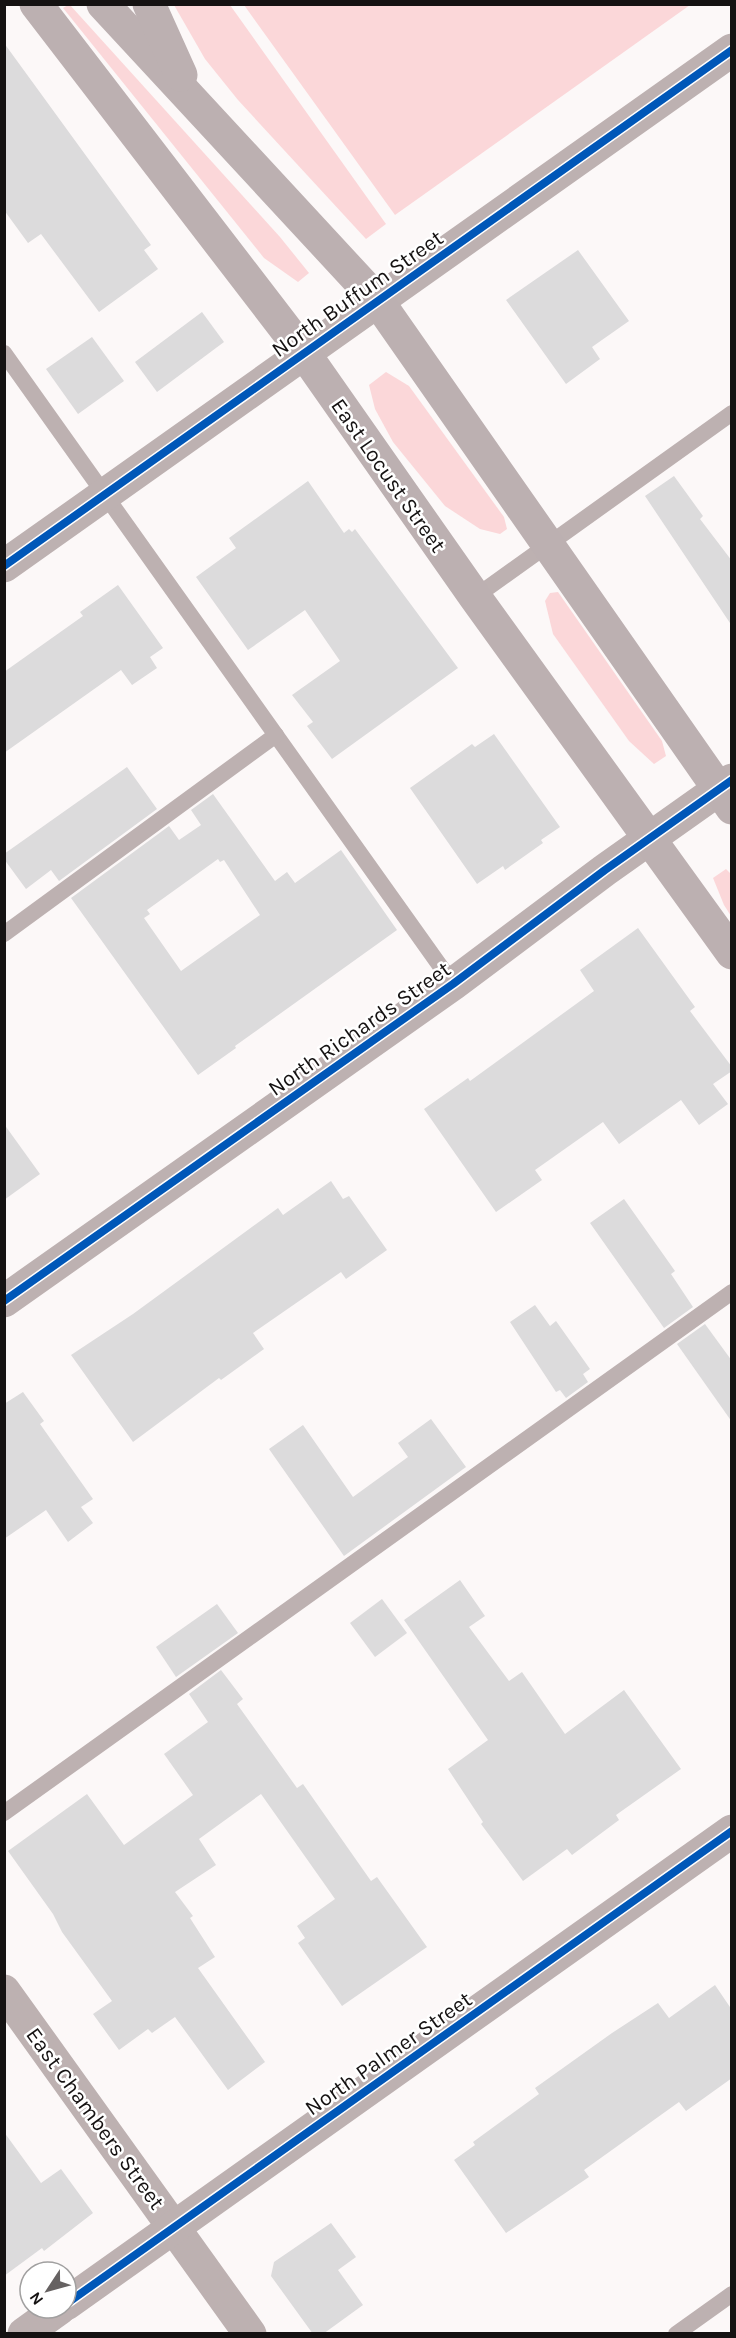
<svg xmlns="http://www.w3.org/2000/svg" width="736" height="2338" viewBox="0 0 736 2338" font-family="Karla,sans-serif">
  <style>
    .green { fill: #fbd7d9 }
    .building { fill: #dcdbdc; fill-rule: evenodd }
    .lines { fill: none; stroke-linecap: round; stroke-linejoin: round }
    .lane { stroke: #bdb1b1; stroke-width: 16 }
    .street { stroke: #bdb1b1; stroke-width: 33 }
    .secondary { stroke: #bcb0b1; stroke-width: 33 }
    .cycleway-casing { stroke: #fff; stroke-width: 11 }
    .cycleway { stroke: #0057b8; stroke-width: 8 }
    .labels { text-anchor: middle; stroke-width: 5; stroke-linejoin: round; paint-order: stroke }
    .street-label { font-size: 22px; fill: #151212; stroke: #fff }
  </style>
  <rect width="100%" height="100%" fill="#fcf8f8"/>
  <g class="green">
    <path d="M68,5H70L280,237L309,273L298,282L264,258L63,8Z"/>
    <path d="M174,5H230L386,224L366,239L238,100L205,59Z"/>
    <path d="M244,5H690L395,215Z"/>
    <path d="M386,372L409,386L504,517L507,529L500,534L480,529L445,506L393,442L375,409L369,385Z"/>
    <path d="M558,592L662,741L666,756L654,764L629,741L553,634L545,601L550,593Z"/>
    <path d="M726,869L731,874V916L724,905L713,878Z"/>
  </g>
  <g class="building">
    <path d="M4,43L151,245L144,250L158,269L99,312L41,234L28,243L4,210Z"/>
    <path d="M578,250L629,321L592,347L600,359L566,384L506,300Z"/>
    <path d="M202,312L224,342L157,392L135,362Z"/>
    <path d="M92,337L124,381L78,414L46,369Z"/>
    <path d="M674,476L703,516L700,519L732,561V626L645,496Z"/>
    <path d="M308,481L344,533L349,529L352,532L355,529L458,668L332,759L307,726L313,722L292,695L340,661L305,610L248,650L196,577L236,548L229,538Z"/>
    <path d="M118,585L163,648L150,657L157,668L132,685L121,670L4,753V672L83,616L80,612Z"/>
    <path d="M494,734L560,827L541,840L543,843L505,870L503,866L477,884L410,788L472,744L475,747Z"/>
    <path d="M127,767L157,809L59,881L51,870L26,889L4,859V854Z"/>
    <path d="M213,794L275,881L287,872L295,883L341,850L397,930L235,1046L236,1048L198,1075L71,898L169,826L179,840L201,825L191,810ZM218,859L220,862L224,860L260,915L181,971L144,918L150,914L147,910Z"/>
    <path d="M638,928L695,1007L690,1011L732,1067V1071L713,1084L728,1104L699,1125L681,1100L619,1144L603,1122L535,1170L542,1180L496,1212L424,1109L468,1078L470,1081L594,991L580,970Z"/>
    <path d="M4,1124L40,1174L4,1200Z"/>
    <path d="M331,1181L343,1199L349,1196L387,1250L346,1279L341,1272L253,1333L264,1349L221,1380L219,1378L133,1442L71,1355L133,1314L278,1208L283,1215Z"/>
    <path d="M624,1199L675,1271L671,1274L693,1307L664,1328L590,1223Z"/>
    <path d="M535,1305L550,1326L556,1321L590,1369L583,1374L588,1382L566,1398L560,1390L556,1392L510,1322Z"/>
    <path d="M705,1324L732,1361V1422L677,1344Z"/>
    <path d="M23,1392L44,1421L40,1424L93,1499L81,1507L93,1523L68,1542L46,1510L4,1539V1404Z"/>
    <path d="M431,1419L466,1467L344,1556L269,1449L303,1425L353,1497L408,1457L398,1443Z"/>
    <path d="M460,1580L485,1616L469,1627L509,1681L522,1672L565,1734L624,1690L681,1769L616,1815L619,1820L572,1855L567,1849L523,1881L481,1824L483,1822L448,1769L488,1740L404,1620Z"/>
    <path d="M382,1599L407,1633L375,1657L350,1623Z"/>
    <path d="M217,1604L238,1633L176,1677L156,1647Z"/>
    <path d="M221,1670L243,1699L237,1704L297,1788L303,1784L371,1881L377,1877L427,1947L342,2006L298,1943L305,1938L297,1926L335,1899L261,1794L199,1839L216,1865L175,1892L193,1916L190,1918L215,1957L198,1968L265,2062L228,2090L175,2017L152,2033L148,2029L119,2050L93,2014L112,2001L62,1932L53,1914L8,1851L87,1794L124,1845L193,1795L164,1754L208,1722L189,1694Z"/>
    <path d="M715,1985L732,2010V2078L686,2111L679,2102L584,2170L589,2177L506,2233L454,2160L475,2145L473,2142L539,2094L535,2088L612,2033L658,2003L669,2018Z"/>
    <path d="M4,2132L41,2183L61,2169L93,2213L44,2251L42,2248L4,2276Z"/>
    <path d="M331,2223L356,2257L338,2270L363,2305L323,2334H313L271,2276L274,2262Z"/>
  </g>
  <g class="lines">
    <g class="lane">
      <path d="M4,353L453,984"/>
      <path d="M475,597L732,413"/>
      <path d="M4,934L276,735"/>
      <path d="M4,1813L732,1292"/>
      <path d="M676,2334L732,2294"/>
    </g>
    <g class="street">
      <path d="M4,566L732,50"/>
      <path d="M4,1301L453,984L605,870L732,780"/>
      <path d="M4,1991L250,2334"/>
      <path d="M66,2304L732,1831"/>
      <path d="M24,2334L60,2308"/>
    </g>
    <g class="secondary">
      <path d="M36,4L304,353L475,597L732,953"/>
      <path d="M103,4L377,300L732,808"/>
      <path d="M149,4L181,75"/>
    </g>
    <g class="cycleway-casing">
      <g id="cycleway">
        <path d="M4,566L732,50"/>
        <path d="M4,1301L453,984L605,870L732,780"/>
        <path d="M66,2304L732,1831"/>
      </g>
    </g>
    <use href="#cycleway" class="cycleway"/>
  </g>
  <g class="labels">
    <g class="street-label">
      <text transform="translate(357 293) rotate(-35)" y="8">North Buffum Street</text>
      <text transform="translate(389 475) rotate(55)" y="8">East Locust Street</text>
      <text transform="translate(359 1028) rotate(-35)" y="8">North Richards Street</text>
      <text transform="translate(388 2053) rotate(-35)" y="8">North Palmer Street</text>
      <text transform="translate(96 2118) rotate(54)" y="8">East Chambers Street</text>
    </g>
  </g>
  <rect width="736" height="2338" fill="none" stroke="#151212" stroke-width="12"/>
  <g transform="translate(48 2290) rotate(234)"><circle r="28" fill="#ffffff" stroke="#a1a0a0" stroke-width="1.5"/>
  <path d="M0-4.5L10 22L0 15L-10 22Z" fill="#666262"/>
  <text y="-9" font-size="16" font-weight="bold" text-anchor="middle" fill="#151212">N</text>
  </g>
</svg>
